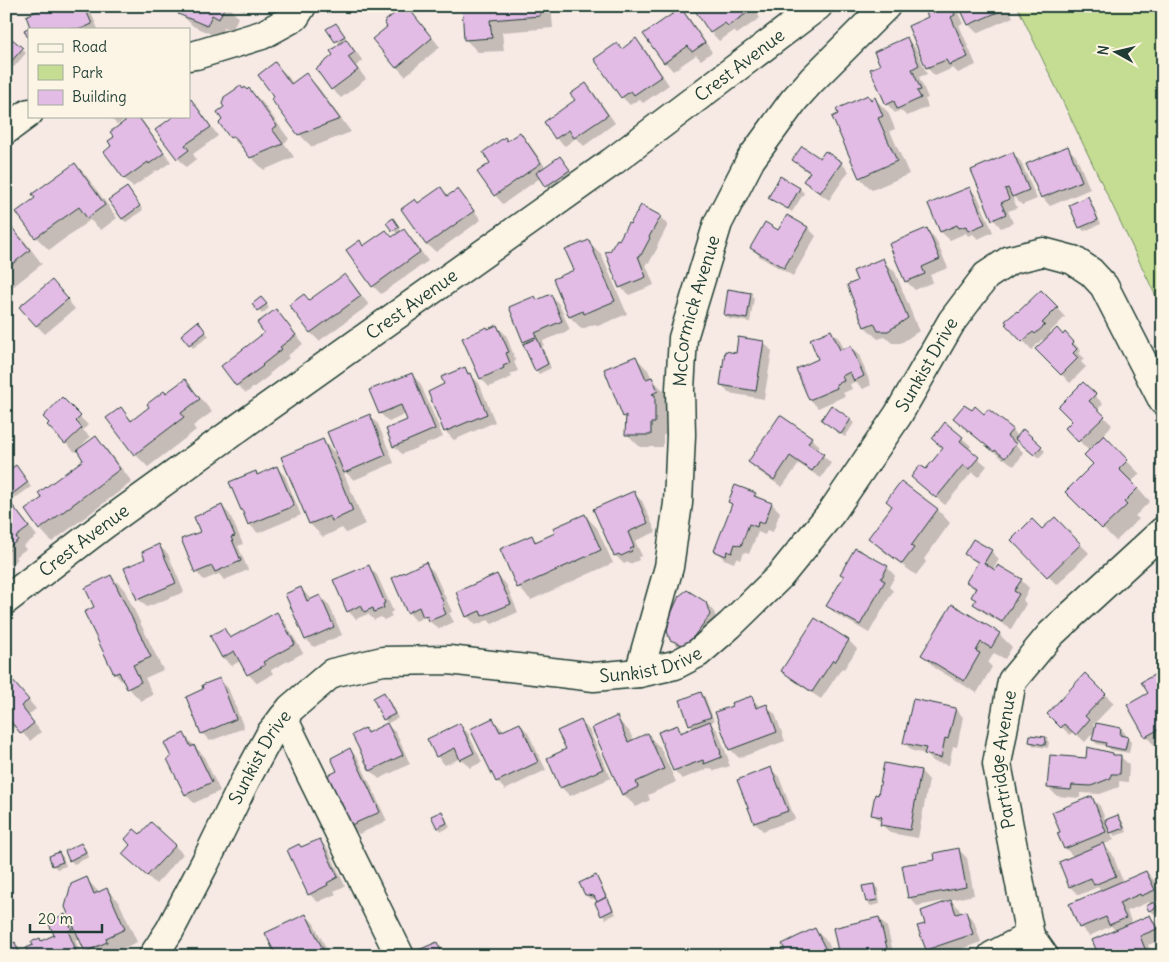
<svg xmlns="http://www.w3.org/2000/svg" width="1169" height="962" viewBox="0 0 1169 962" font-family="Delius,sans-serif">
  <style>
    .green { fill: #c5dd93; stroke: #728d64 }
    .shadow { fill: #0003 }
    .building { fill: #e3bce5; stroke: #1f3d34 }
    .lines { fill: none; stroke-linecap: round; stroke-linejoin: round }
    .minor-casing { stroke: #1f3d34; stroke-width: 31 }
    .minor { stroke: #fcf5e5; stroke-width: 28 }
    .labels { text-anchor: middle; stroke-width: 4.5; stroke-linejoin: round; paint-order: stroke }
    .street-label { font-size: 18px; fill: #1f3d34; stroke: #fcf5e5 }
  </style>
  <rect width="100%" height="100%" fill="#f7eae5"/>
  <filter id="ink" filterUnits="userSpaceOnUse"><feTurbulence type="fractalNoise" baseFrequency=".02" numOctaves="2"/><feDisplacementMap in="SourceGraphic" scale="10" xChannelSelector="R" yChannelSelector="G"/><feConvolveMatrix kernelMatrix="1 2 1 2 8 2 1 2 1" color-interpolation-filters="sRGB"/></filter>
  <g filter="url(#ink)">
    <path class="green" d="M1017,6H1163V311Z"/>
    <g class="shadow">
      <path d="M44,6H88L98,29H30L32,28L46,9Z"/>
      <path d="M183,6H234L232,11L238,17L232,31L224,27L220,38L193,26L180,13Z"/>
      <path d="M235,6H247L245,11Z"/>
      <path d="M407,6L440,47L405,76L397,67L389,27L398,12Z"/>
      <path d="M422,6H432L425,9Z"/>
      <path d="M463,6H551L553,28L502,32L504,51L478,52L466,40Z"/>
      <path d="M693,6H752L760,18L737,34L734,31L719,41L711,32Z"/>
      <path d="M769,6H794L779,17Z"/>
      <path d="M924,6H955L963,24L959,25L976,65L958,73L953,68L935,76L927,68L929,18Z"/>
      <path d="M961,6H1008L1013,17L977,33L969,25Z"/>
      <path d="M680,10L689,18L712,52L701,60L696,55L673,71L665,62Z"/>
      <path d="M336,24L348,40L346,41L354,49L363,61L356,66L366,79L341,98L332,89L317,69L335,56L340,45L328,29Z"/>
      <path d="M906,39L915,47L927,74L919,77L928,98L925,99L928,107L907,116L900,110L895,113L887,104L881,66Z"/>
      <path d="M636,40L644,48L669,85L643,103L639,99L630,105L622,97V50Z"/>
      <path d="M22,49L26,53L14,67L6,61Z"/>
      <path d="M275,64L288,76L293,84L306,75L318,87L351,132L312,147L299,134L276,97Z"/>
      <path d="M586,84L594,93L615,123L584,146L576,138L565,146L556,138Z"/>
      <path d="M243,90L247,91L249,90L262,102L289,139L284,143L294,157L264,170L251,157L245,149L244,150L231,137Z"/>
      <path d="M868,97L872,100L875,99L888,112L895,129L890,131L909,174L872,190L860,178Z"/>
      <path d="M191,101L199,109L218,136L193,154L196,159L186,167L178,158L189,116V102Z"/>
      <path d="M110,116H129L117,125Z"/>
      <path d="M137,116L144,123L171,162L158,171L157,170L133,187L124,178L113,146Z"/>
      <path d="M520,134L528,142L546,168L564,162L572,175L550,190L540,178L503,204L495,195L479,172L492,163L507,142Z"/>
      <path d="M1067,148L1076,156L1090,189L1050,206L1042,197Z"/>
      <path d="M1013,153L1021,162L1037,199L1022,205L1012,195L1017,208L1008,211L1013,223L1001,228L993,219Z"/>
      <path d="M794,160H820L841,163L849,171L829,200L813,189L805,181L810,174L802,168Z"/>
      <path d="M75,164L87,177L117,218L101,230L90,220L49,250L36,237L18,212L37,198Z"/>
      <path d="M781,178L800,189L804,193L792,212L774,201L770,197Z"/>
      <path d="M441,188L449,196L458,190L466,199L481,220L436,252L427,244L419,204Z"/>
      <path d="M969,188L978,197L993,232L978,239L973,234L968,236L966,233L950,240L941,232L930,205Z"/>
      <path d="M130,192L143,210L126,222L122,219Z"/>
      <path d="M1087,198L1091,202L1101,224L1084,231L1080,227Z"/>
      <path d="M787,216L808,228L816,236L793,276L760,257L752,248L778,231Z"/>
      <path d="M660,217L668,225L657,246L658,247L649,263L647,262L646,265L654,285L629,295L620,287L611,252L630,226Z"/>
      <path d="M6,223L23,239L42,264L6,292Z"/>
      <path d="M388,223L396,224L402,232L403,231L412,239L428,261L381,294L373,286L360,242L364,247L393,238L398,235Z"/>
      <path d="M927,230L935,238L948,268L930,275L933,282L915,290L906,281Z"/>
      <path d="M588,241L601,254L627,314L598,326L595,324L582,329L570,317L575,271Z"/>
      <path d="M882,260L895,272L919,331L901,343H892L885,337L878,339L865,327L848,286L858,282Z"/>
      <path d="M345,275L353,284L369,305L319,341L310,332L309,301Z"/>
      <path d="M60,290L75,309L45,334L36,325Z"/>
      <path d="M1041,291L1065,317L1050,332L1052,334L1063,336L1073,342L1081,351L1079,353L1084,358L1081,362L1086,367L1070,383L1037,349L1044,341L1042,339L1032,350L1007,324Z"/>
      <path d="M750,294L754,298L750,322L729,319L725,315Z"/>
      <path d="M551,296L559,304L570,330L543,341L544,345L542,346L551,368L539,374L536,370L527,344L524,341L535,297L538,301Z"/>
      <path d="M265,302L269,308L262,314L254,304Z"/>
      <path d="M276,310L284,319L303,344L287,356L289,358L269,374L270,375L246,393L237,385L223,366L266,333Z"/>
      <path d="M198,323L209,336L193,348L190,344Z"/>
      <path d="M497,326L506,335L516,361L514,362L518,371L510,374L512,377L489,387L481,378L488,330Z"/>
      <path d="M831,331L840,340L844,350L851,347L859,355L871,385L863,389L856,382L850,384L852,389L843,393L845,396L818,408L810,399L820,360Z"/>
      <path d="M763,342L772,351L764,399L729,393L721,385L737,354Z"/>
      <path d="M635,357L648,370L652,379L664,391L670,404L665,406L668,409L667,435H663V447H640L627,434V419L624,416Z"/>
      <path d="M465,369L479,383L495,422L454,440L445,431L446,385Z"/>
      <path d="M411,374L420,383L443,437L402,454L394,446L409,421L406,414L389,422L380,413Z"/>
      <path d="M185,381L197,394L212,412L193,426L196,430L148,467L135,454L120,409L133,421Z"/>
      <path d="M1083,383L1103,404L1097,410L1112,425L1102,436L1140,474L1131,482L1150,501L1135,516L1139,519L1116,541L1067,492L1095,464L1089,451L1067,428L1074,421Z"/>
      <path d="M62,399L88,425L83,430L90,437L75,452L48,426Z"/>
      <path d="M369,416L378,424L394,463L354,480L342,469L365,524L346,533L342,528L323,537L310,524L283,457L323,441L338,456Z"/>
      <path d="M984,416L1012,430L1018,437L1023,431L1045,451L1039,458L1018,440L1015,444L1024,453L1014,466L1004,458L1003,459L963,427L954,418Z"/>
      <path d="M850,420L854,423L845,437L827,424Z"/>
      <path d="M96,438L108,451L132,482L52,542L40,529L43,498L85,460Z"/>
      <path d="M811,438L820,446L817,450L831,463L821,478L799,464L782,487L758,471L749,462Z"/>
      <path d="M962,438L971,446L968,450L987,466L978,477L972,472L945,505L921,485L926,471Z"/>
      <path d="M277,468L285,476L301,515L258,533L249,524L256,472L259,475Z"/>
      <path d="M19,470L31,487L15,498L12,494Z"/>
      <path d="M901,483L938,510L950,523L924,559L926,562L916,575L883,551L870,538L893,507Z"/>
      <path d="M633,493L642,501L656,532L635,541L642,556L638,557L639,560L630,564L628,562L624,564L615,555Z"/>
      <path d="M755,494L761,500L772,504L780,512L773,532L767,530L765,535L758,532L749,554L744,552L741,560L736,558L734,563L724,559L716,551L733,506L730,502Z"/>
      <path d="M10,503L18,512L37,536L23,546L26,549L15,557L18,559L6,568V506Z"/>
      <path d="M222,506L230,515L243,544L238,546L248,570L224,580L219,574L204,580L196,572L202,532Z"/>
      <path d="M585,515L597,528L613,563L531,600L518,587L532,537L538,542L557,533Z"/>
      <path d="M1055,518L1089,553L1057,585L1012,540L1042,531Z"/>
      <path d="M159,546L168,554L184,592L147,607L138,599L147,560Z"/>
      <path d="M991,551L999,559L993,570L1021,580L1029,588L1023,600L1026,604L1011,629L983,612L974,604L976,601L973,597L976,591L968,582L978,564L966,554Z"/>
      <path d="M426,564L434,572L452,612L449,613L454,622L439,629L424,617L416,621L408,612Z"/>
      <path d="M368,566L377,575L393,611L390,613L392,616L384,620L381,617L374,620L368,614L356,619L348,611Z"/>
      <path d="M887,567L895,576L889,587L893,591L869,633L836,614L828,606Z"/>
      <path d="M497,575L506,584L518,612L492,624L488,620L476,625L467,616Z"/>
      <path d="M111,576L124,589L163,670L145,678L153,695L141,701L115,674L86,613L96,608Z"/>
      <path d="M300,588L309,597L310,601L320,596L329,605L342,635L314,647L306,639Z"/>
      <path d="M706,603L714,612L718,624L680,648L671,639Z"/>
      <path d="M277,613L285,622L303,653L271,670L273,674L257,683L248,674L241,660L232,666L223,657L224,630L233,638Z"/>
      <path d="M816,620L849,641L857,649L844,669L842,668L821,699L791,679L783,671Z"/>
      <path d="M999,634L1012,647L1005,659L994,653L988,663L992,667L977,693L935,668L923,655Z"/>
      <path d="M1163,671V740L1154,745L1146,736Z"/>
      <path d="M1085,675L1114,703L1093,725L1096,728L1121,729L1125,733L1124,738H1127L1131,742L1129,753L1111,750L1107,746L1097,744L1093,740L1095,731L1085,742L1073,731L1070,735L1048,714Z"/>
      <path d="M219,679L228,688L244,728L210,741L202,733L205,690Z"/>
      <path d="M12,681L20,690L36,709L28,715L41,732L30,741L16,726L7,732H6V686Z"/>
      <path d="M701,693L705,697L714,721L710,723L718,731L729,761L728,762L730,766L714,771L710,768L682,779L674,770L677,727L684,733L695,729L691,724L682,701Z"/>
      <path d="M384,694L388,698L398,718L388,723L384,719Z"/>
      <path d="M751,697L761,708L766,706L775,714L785,741L739,758L731,750L717,713Z"/>
      <path d="M955,709L963,717L957,747L953,746L949,765L934,762L926,754L913,751L904,743Z"/>
      <path d="M616,718L629,731L634,741L647,735L660,747L676,782L648,795L650,800L636,807L623,794Z"/>
      <path d="M493,720L501,728L503,732L520,724L528,733L546,770L505,790L497,781Z"/>
      <path d="M581,722L589,730L611,778L570,796L562,788L548,759L568,750Z"/>
      <path d="M459,724L468,733L482,762L470,768L461,758L445,765L437,756Z"/>
      <path d="M387,725L396,733L410,764L379,779L371,771L354,735L365,730L369,733Z"/>
      <path d="M184,735L203,755L220,791L194,803L186,795L169,760L173,758Z"/>
      <path d="M1045,738L1049,742L1048,748L1034,746L1030,742Z"/>
      <path d="M349,750L358,758L387,821L359,834L350,826L339,772Z"/>
      <path d="M1112,754L1115,756L1121,757L1129,765L1128,782L1119,781V787L1100,794L1080,793V798L1057,796L1048,787L1088,759Z"/>
      <path d="M885,765L921,771L929,780L918,838L890,833L873,814L879,796Z"/>
      <path d="M770,768L779,777L795,819L763,831L755,823L739,780Z"/>
      <path d="M1091,798L1100,806L1106,821L1118,816L1122,820L1127,832L1115,836L1110,831L1114,840L1103,845L1112,853L1123,882L1146,872L1155,881L1162,899L1153,902L1160,911L1154,914L1150,910L1151,905L1149,902L1127,911L1132,924L1150,916L1158,925L1163,935V939L1148,945L1152,956H1101L1099,954L1093,940L1116,931L1111,926L1089,936L1081,927L1102,891L1098,887L1079,895L1070,887L1060,862L1074,857L1065,848Z"/>
      <path d="M441,813L445,817L450,827L442,831L438,828L433,817Z"/>
      <path d="M140,836L175,846L183,854L156,884L132,862Z"/>
      <path d="M319,840L328,849L345,886L334,891L336,894L318,902L309,894L302,848Z"/>
      <path d="M81,844L85,848L89,857L74,864L70,860Z"/>
      <path d="M959,850L967,858L974,895L950,900L959,909L961,914L965,912L974,921L981,942L942,956H933L927,950L919,927L927,925L950,901V900L917,906L909,897L937,861Z"/>
      <path d="M59,853L63,857L66,866L57,869L53,865Z"/>
      <path d="M596,877L599,881L616,914L606,919L602,915L597,899H590L586,895Z"/>
      <path d="M86,879L100,893L107,889L119,902L137,942L117,951L119,955L117,956H91L86,951L80,938L75,940L82,956H31L35,946L40,939L43,942L56,936L65,916L75,926Z"/>
      <path d="M874,885L878,889L880,904L871,906L867,902Z"/>
      <path d="M306,915L314,924L330,956H277Z"/>
      <path d="M879,918L887,927L894,956H841Z"/>
      <path d="M815,930L828,942L834,956H776L787,950Z"/>
      <path d="M437,943L441,947L445,956H417Z"/>
      <path d="M14,944L23,952L24,956H6Z"/>
    </g>
    <g class="building">
      <path d="M43,6H84L92,24L81,29H29V40L24,30L30,27L26,16L44,8Z"/>
      <path d="M182,6H225L219,19L212,15L207,26L178,14Z"/>
      <path d="M392,6H407L432,38L396,68L372,39L387,27L384,22L396,12Z"/>
      <path d="M462,6H540V16L490,20L492,38L464,40Z"/>
      <path d="M692,6H751L753,9L728,26L725,23L710,33Z"/>
      <path d="M923,6H952L955,15L951,17L968,57L949,65L946,60L926,68L908,26L928,17Z"/>
      <path d="M959,6H1004L1005,9L968,25Z"/>
      <path d="M681,8L705,43L692,52L688,46L664,63L643,34Z"/>
      <path d="M336,23L345,36L335,42L326,29Z"/>
      <path d="M6,34L23,48L9,64L6,62Z"/>
      <path d="M907,37L919,65L912,69L921,90L917,91L921,98L897,109L894,101L886,105L870,69L880,65L874,52Z"/>
      <path d="M636,38L662,76L634,95L631,91L621,98L594,59L617,43L622,49Z"/>
      <path d="M346,39L355,52L348,57L358,70L331,90L316,69L333,55L330,51Z"/>
      <path d="M275,62L291,84L306,73L340,119L298,135L271,99L274,97L258,75Z"/>
      <path d="M586,83L608,115L574,138L569,130L555,139L544,122L575,100L570,94Z"/>
      <path d="M239,86H241L243,89L245,87L247,90L249,88L277,126L272,129L283,144L250,158L234,136L230,138L219,123L222,120L217,112L224,107L222,104L224,97L236,89V88Z"/>
      <path d="M868,95L871,100L875,97L883,116L878,118L897,161L859,178L832,117L838,114L836,109Z"/>
      <path d="M191,99L211,127L185,145L189,150L177,159L155,130L174,116H189V101Z"/>
      <path d="M132,116H138L164,153L149,164L148,162L124,179L104,152L111,146L108,141L114,137L110,132Z"/>
      <path d="M520,132L541,163L494,196L477,172L490,163L483,152L505,137L507,141Z"/>
      <path d="M802,146L820,158L825,151L842,162L820,193L803,181L810,172L792,160Z"/>
      <path d="M1068,146L1082,181L1041,198L1026,164Z"/>
      <path d="M1013,152L1029,190L1012,197L1008,188L1005,189L1009,199L1001,203L1006,214L992,220L971,170Z"/>
      <path d="M560,156L570,170L545,187L536,173Z"/>
      <path d="M75,163L105,205L87,218L79,207L35,238L16,212L35,198L32,194Z"/>
      <path d="M780,176L800,188L788,209L768,198Z"/>
      <path d="M127,187L140,206L122,219L108,200Z"/>
      <path d="M441,187L447,196L458,189L474,211L426,245L401,209L415,199L418,203Z"/>
      <path d="M970,187L985,224L968,231L966,226L959,228L957,225L940,232L928,204Z"/>
      <path d="M1088,196L1098,220L1079,228L1069,205Z"/>
      <path d="M641,205L661,216L649,237L650,238L641,255H639L638,256L646,277L619,288L605,252L610,251L617,239L619,240L628,223L630,224Z"/>
      <path d="M787,215L808,227L784,268L750,248L765,222L778,230Z"/>
      <path d="M393,218L399,227L392,231L386,223Z"/>
      <path d="M6,225L8,227L10,225L30,250L6,269Z"/>
      <path d="M927,228L940,259L922,267L925,274L905,282L889,244Z"/>
      <path d="M404,229L420,252L372,287L346,250L360,240L363,246L386,230L392,237Z"/>
      <path d="M589,240L615,301L584,314L583,311L569,317L553,279L574,270L565,250Z"/>
      <path d="M883,258L908,318L888,331H878L874,323L864,327L847,285L857,281L853,271Z"/>
      <path d="M345,274L361,296L310,333L289,305L304,294L309,300Z"/>
      <path d="M52,280L68,299L36,326L19,307Z"/>
      <path d="M728,289L751,293L747,319L724,315Z"/>
      <path d="M1041,290L1058,307L1042,323L1045,325L1035,334L1033,332L1022,342L1005,324L1007,323L1005,321L1017,311L1018,312Z"/>
      <path d="M551,294L562,321L535,333L537,336L523,342L509,307L535,296L537,300Z"/>
      <path d="M261,297L267,304L257,311L252,304Z"/>
      <path d="M276,309L296,335L280,347L282,349L262,365L263,366L236,386L221,366L264,333L257,323Z"/>
      <path d="M198,321L206,332L189,345L181,335Z"/>
      <path d="M497,325L509,352L506,353L510,363L503,366L504,368L480,379L462,338L487,327L488,329Z"/>
      <path d="M1057,328L1063,335L1065,332L1074,342L1072,344L1077,349L1073,353L1078,358L1061,375L1035,349Z"/>
      <path d="M831,330L840,350L851,346L864,376L854,381L850,372L842,376L844,381L836,384L837,388L809,400L796,369L818,359L810,339Z"/>
      <path d="M738,337L764,341L756,391L720,385L725,351L736,353Z"/>
      <path d="M537,338L548,364L535,371L523,344Z"/>
      <path d="M636,356L646,379L652,377L658,391L652,394L655,395V423H651V435H625L626,415L623,417L604,369Z"/>
      <path d="M465,367L468,374L470,373L487,414L444,432L428,392L444,384L441,377Z"/>
      <path d="M412,373L435,429L393,447L386,429L407,420L401,405L379,414L369,390Z"/>
      <path d="M185,379L200,399L181,413L184,417L134,455L106,418L121,407L131,421L149,407L147,404L164,391L166,393Z"/>
      <path d="M1083,382L1096,394L1089,401L1105,416L1078,442L1065,428L1072,421L1058,407Z"/>
      <path d="M62,397L81,416L76,421L82,428L65,444L47,425L49,423L43,417Z"/>
      <path d="M831,405L851,419L841,434L821,420Z"/>
      <path d="M964,405L972,410L975,406L984,414L988,409L1013,429L1007,436L1016,444L1005,458L995,450L994,452L953,418Z"/>
      <path d="M370,414L386,455L344,473L327,432Z"/>
      <path d="M780,415L812,437L808,443L824,454L812,471L790,456L774,480L748,462Z"/>
      <path d="M945,422L963,437L960,441L979,457L969,469L963,465L936,498L911,477L920,465L926,469L943,448L932,439Z"/>
      <path d="M1023,429L1042,446L1034,455L1015,439Z"/>
      <path d="M1104,435L1128,460L1119,469L1138,488L1124,502L1127,505L1102,529L1065,492L1093,464L1084,455Z"/>
      <path d="M96,436L120,469L39,530L25,510L42,498L38,493L83,460L77,450Z"/>
      <path d="M323,439L353,511L332,521L330,516L309,524L281,457Z"/>
      <path d="M16,465L28,482L11,495L6,489V472Z"/>
      <path d="M277,466L294,506L248,525L242,510H241L229,482L256,471L257,475Z"/>
      <path d="M901,481L938,509L911,546L914,548L902,564L868,538L892,506L886,501Z"/>
      <path d="M735,485L756,493L754,496L772,503L764,524L758,522L757,527L749,524L741,546L735,544L732,553L727,551L726,556L714,551L732,504L728,502Z"/>
      <path d="M634,491L648,523L628,532L634,547L630,549L632,551L621,556L619,554L614,556L593,509Z"/>
      <path d="M10,502L29,527L16,537L18,540L8,548L10,550L6,553V505Z"/>
      <path d="M222,505L235,536L231,537L241,561L215,572L212,566L195,573L181,539L200,532L194,517Z"/>
      <path d="M585,514L601,550L517,588L500,549L532,535L535,542L555,533L553,528Z"/>
      <path d="M1055,517L1081,544L1047,577L1011,540L1032,519L1042,529Z"/>
      <path d="M973,539L992,550L984,563L995,570L998,565L1022,579L1014,591L1019,594L1002,622L973,604L976,600L971,597L976,588L966,582L978,562L964,554Z"/>
      <path d="M159,544L176,583L137,600L124,568L145,559L142,552Z"/>
      <path d="M855,548L888,566L881,579L885,581L860,625L826,606L844,576L840,574Z"/>
      <path d="M426,562L444,604L442,605L446,614L429,621L427,616L423,617L419,607L407,613L392,578Z"/>
      <path d="M369,565L385,603L383,604L384,608L374,612L373,608L364,612L361,605L347,612L333,580Z"/>
      <path d="M497,574L511,604L482,616L480,611L466,617L456,592Z"/>
      <path d="M111,575L151,657L133,665L141,682L127,689L119,672L114,674L84,612L94,607L85,588Z"/>
      <path d="M301,587L307,601L320,595L334,627L305,640L285,594Z"/>
      <path d="M687,590L706,602L710,615L688,644L683,645L670,640L667,631L670,616L679,596Z"/>
      <path d="M952,604L1000,633L991,648L981,642L976,651L980,653L964,681L921,655Z"/>
      <path d="M277,612L295,644L263,662L265,665L247,675L234,651L222,658L210,636L224,628L230,638Z"/>
      <path d="M815,618L849,640L835,662L833,660L812,692L781,671Z"/>
      <path d="M1163,670V727L1145,737L1127,705L1148,693L1141,682Z"/>
      <path d="M1085,673L1106,694L1085,716L1089,720L1076,735L1064,724L1061,728L1047,714Z"/>
      <path d="M220,678L236,719L201,734L186,697L203,689L202,685Z"/>
      <path d="M12,680L29,700L21,706L34,723L21,734L7,717L6,718V684Z"/>
      <path d="M384,692L395,714L383,720L373,698Z"/>
      <path d="M701,692L711,717L689,725L680,700Z"/>
      <path d="M752,696L756,708L767,704L777,732L729,750L715,712L732,706L731,703Z"/>
      <path d="M913,699L956,708L948,739L945,738L941,758L924,754L926,748L903,743Z"/>
      <path d="M617,716L628,742L648,733L664,769L636,782L638,787L622,795L592,728Z"/>
      <path d="M493,718L500,732L520,723L538,762L496,782L470,729Z"/>
      <path d="M581,720L603,769L560,788L547,758L566,749L557,731Z"/>
      <path d="M710,721L721,753H720L722,757L704,764L703,760L673,771L658,732L678,725L680,733Z"/>
      <path d="M387,723L403,755L370,771L352,735L365,728L367,733Z"/>
      <path d="M460,723L474,753L460,760L455,748L436,757L427,739Z"/>
      <path d="M1096,723L1121,728L1120,735L1128,737L1125,750L1105,746L1106,743L1092,740Z"/>
      <path d="M184,733L191,747L194,745L212,782L185,795L167,759L171,757L164,743Z"/>
      <path d="M1030,735L1046,737L1045,745L1029,742Z"/>
      <path d="M1087,747L1113,753V755H1121L1120,774H1111V778L1091,786L1072,785L1071,790L1047,788L1050,755L1086,758Z"/>
      <path d="M350,748L380,812L349,826L325,777L337,771L331,758Z"/>
      <path d="M884,763L921,770L910,830L880,825L882,817L871,815L875,794L878,795Z"/>
      <path d="M771,767L788,811L754,823L737,780Z"/>
      <path d="M1092,796L1106,832L1064,849L1057,833L1060,832L1052,812Z"/>
      <path d="M442,811L447,823L437,828L431,816Z"/>
      <path d="M1118,815L1124,828L1110,833L1105,820Z"/>
      <path d="M151,822L176,845L147,876L122,854L130,845L125,839L134,829L140,834Z"/>
      <path d="M320,839L338,877L327,883L328,885L308,895L287,850L299,844L301,847Z"/>
      <path d="M81,843L86,852L69,861L65,851Z"/>
      <path d="M1103,843L1116,876L1094,885L1091,878L1069,887L1059,862Z"/>
      <path d="M959,848L966,887L908,898L902,865L935,860L934,853Z"/>
      <path d="M59,852L63,862L52,866L49,856Z"/>
      <path d="M1146,871L1155,890L1141,896L1140,894L1119,903L1126,918L1109,925L1106,917L1079,928L1069,904Z"/>
      <path d="M596,875L606,897L597,902L594,896L587,895H585L579,883Z"/>
      <path d="M87,877L94,894L107,888L125,929L106,938L107,942L85,952L65,907L71,884Z"/>
      <path d="M874,884L877,900L866,902L862,886Z"/>
      <path d="M607,897L613,910L601,916L595,903Z"/>
      <path d="M951,900L956,914L966,911L973,934L926,950L917,926L925,924L921,911Z"/>
      <path d="M1154,902L1157,907L1149,911L1146,906Z"/>
      <path d="M65,914L72,930L68,931L76,950L74,951L76,956H29L26,948L33,945L31,942L40,938L41,941L54,935L48,922Z"/>
      <path d="M306,914L326,956H290L289,952L280,956H276L265,933Z"/>
      <path d="M1150,915L1157,929L1140,936L1147,954L1142,956H1124L1123,954L1120,956H1102L1101,953L1098,954L1092,940Z"/>
      <path d="M879,917L888,952L881,954V956H839L833,928Z"/>
      <path d="M815,928L829,956H773L785,950L782,944Z"/>
      <path d="M15,942L20,956H6V946Z"/>
      <path d="M437,942L443,956H416L414,952Z"/>
    </g>
    <g class="lines">
      <g class="minor-casing">
        <g id="minor">
          <path d="M189,56L196,55L262,35L295,17L302,6"/>
          <path d="M6,130L29,113"/>
          <path id="s1" d="M6,600L104,525L266,408L612,162L818,6"/>
          <path id="s2" d="M639,673L669,567L678,503L681,435L680,389L683,338L718,223L751,159L794,100L812,80L886,6"/>
          <path d="M283,718L400,956"/>
          <path id="s3" d="M153,956L170,930L206,861L245,781L271,733L291,708L332,673L383,661L449,660L594,677L639,673L675,665L698,653L730,625L780,576L832,512L898,415L952,321L986,276L1010,260L1043,252L1073,260L1091,272L1104,286L1163,401"/>
          <path d="M992,956L1030,936"/>
          <path id="s4" d="M1044,956L1030,936L997,764L1012,681L1051,634L1163,531"/>
        </g>
      </g>
      <use href="#minor" class="minor"/>
    </g>
  </g>
  <g class="labels">
    <g class="street-label">
      <text dy="6" stroke="none"><textPath href="#s1" startOffset="908">Crest Avenue</textPath></text>
      <text dy="6" stroke="none"><textPath href="#s1" startOffset="502">Crest Avenue</textPath></text>
      <text dy="6" stroke="none"><textPath href="#s2" startOffset="369">McCormick Avenue</textPath></text>
      <text dy="6" stroke="none"><textPath href="#s3" startOffset="1081">Sunkist Drive</textPath></text>
      <text dy="6" stroke="none"><textPath href="#s1" startOffset="98">Crest Avenue</textPath></text>
      <text dy="6" stroke="none"><textPath href="#s3" startOffset="661">Sunkist Drive</textPath></text>
      <text dy="6" stroke="none"><textPath href="#s3" startOffset="226">Sunkist Drive</textPath></text>
      <text dy="6" stroke="none"><textPath href="#s4" startOffset="204">Partridge Avenue</textPath></text>
    </g>
  </g>
  <rect width="1169" height="962" fill="none" stroke="#fcf5e5" stroke-width="25"/>
  <rect x="12" y="12" width="1144" height="937" fill="none" stroke="#1f3d34" stroke-width="2" filter="url(#ink)"/>
  <rect x="28" y="28" width="162" height="90" fill="#fcf5e5" stroke="#a4ab9e"/>
  <rect x="38" y="44" width="25" height="8" fill="#fcf5e5" stroke="#a4ab9e"/>
  <text x="72" y="52" font-size="15" fill="#1f3d34">Road</text>
  <rect x="38" y="65" width="25" height="15" fill="#c5dd93" stroke="#a4ab9e"/>
  <text x="72" y="78" font-size="15" fill="#1f3d34">Park</text>
  <rect x="38" y="90" width="25" height="15" fill="#e3bce5" stroke="#a4ab9e"/>
  <text x="72" y="102" font-size="15" fill="#1f3d34">Building</text>
  <g transform="translate(1116 52) rotate(278)" stroke="#fcf5e5" stroke-width="4" paint-order="stroke">
  <path d="M0-4L9 19L0 12L-9 19Z" fill="#1f3d34"/>
  <text y="-8" font-size="14" font-weight="bold" text-anchor="middle" fill="#1f3d34">N</text>
  </g>
  <path d="M30 924v8h72v-8" fill="none" stroke="#1f3d34" stroke-width="2.5"/>
  <text x="38" y="924" font-size="15" fill="#1f3d34" stroke="#fcf5e5" stroke-width="4" paint-order="stroke">20 m</text>
</svg>
